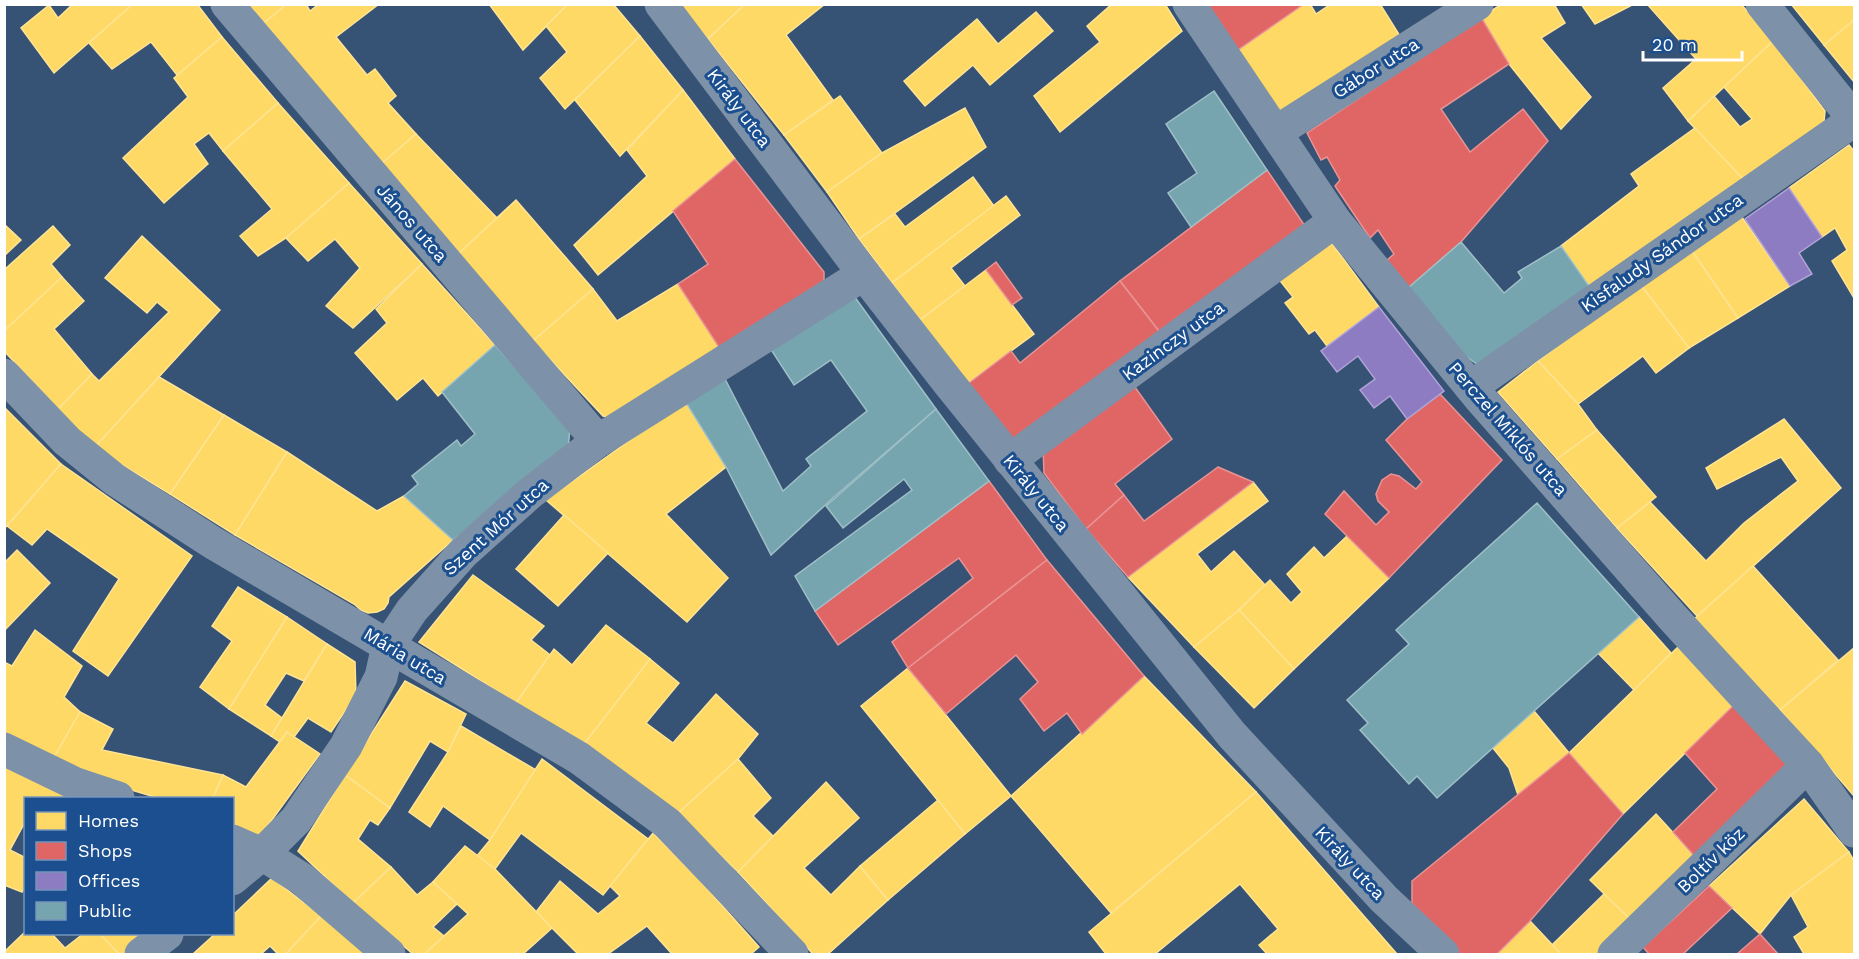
<svg xmlns="http://www.w3.org/2000/svg" width="1859" height="959" viewBox="0 0 1859 959" font-family="'Work Sans',sans-serif">
  <style>
    .homes { fill: #ffd966; stroke: #ffe494; stroke-width: 1.5 }
    .shops { fill: #e06666; stroke: #e99494; stroke-width: 1.5 }
    .offices { fill: #8e7cc3; stroke: #b0a3d5; stroke-width: 1.5 }
    .public { fill: #76a5af; stroke: #9fc0c7; stroke-width: 1.5 }
    .lines { fill: none; stroke-linecap: round; stroke-linejoin: round }
    .street { stroke: #7d92a8; stroke-width: 33 }
    .labels { text-anchor: middle; stroke-width: 6; stroke-linejoin: round; paint-order: stroke }
    .street-label { font-size: 18px; fill: #fff; stroke: #1b4f8f }
  </style>
  <rect width="100%" height="100%" fill="#365274"/>
  <g class="homes">
    <path d="M73,4H133L54,73L21,28L49,5L58,18Z"/>
    <path d="M133,4H197L222,37L177,75L151,42L112,69L89,43Z"/>
    <path d="M248,4H287L264,23Z"/>
    <path d="M287,4H306L310,11L319,4H379L336,37L367,75L375,69L396,96L388,103L416,134L380,165L264,23Z"/>
    <path d="M489,4H568L523,50Z"/>
    <path d="M568,4H613L640,36L565,109L540,78L567,52L546,26Z"/>
    <path d="M677,4H745L708,39Z"/>
    <path d="M745,4H825L786,35L833,100L784,135L708,39Z"/>
    <path d="M1112,4H1165L1182,31L1060,132L1034,96L1100,42L1087,26Z"/>
    <path d="M1304,4H1310L1316,14L1331,4H1380L1400,36L1276,116L1235,52Z"/>
    <path d="M1502,4H1554L1565,23L1541,38L1591,97L1561,129L1509,64L1481,17Z"/>
    <path d="M1581,4H1634L1595,24Z"/>
    <path d="M1647,4H1741L1773,41L1688,121L1663,88L1696,59Z"/>
    <path d="M1791,4H1854V20L1824,45Z"/>
    <path d="M1036,12L1053,31L990,85L973,65L925,106L904,81L977,19L998,44Z"/>
    <path d="M1854,20V82L1824,45Z"/>
    <path d="M640,36L683,90L620,156L575,100Z"/>
    <path d="M222,37L278,103L223,151L209,133L194,144L208,164L164,203L123,158L188,97L174,78Z"/>
    <path d="M1773,41L1825,111L1824,122L1743,179L1688,121L1714,96L1740,127L1752,119L1724,87Z"/>
    <path d="M683,90L735,159L598,275L574,245L647,176L627,150Z"/>
    <path d="M840,96L882,153L827,192L784,135Z"/>
    <path d="M278,103L349,183L286,238L258,256L240,236L272,209L223,151Z"/>
    <path d="M965,108L986,147L859,239L827,192L882,153Z"/>
    <path d="M1695,128L1743,179L1591,289L1561,246L1639,186L1631,174Z"/>
    <path d="M416,134L497,218L455,257L380,165Z"/>
    <path d="M1849,145L1854,151V298L1832,261L1847,250L1835,228L1822,237L1789,188Z"/>
    <path d="M973,177L994,206L892,283L859,239L895,214L905,227Z"/>
    <path d="M349,183L422,264L353,328L326,306L360,268L335,239L308,261L286,238Z"/>
    <path d="M1006,196L1020,215L951,268L965,286L920,320L892,283Z"/>
    <path d="M516,200L593,289L533,341L455,257Z"/>
    <path d="M1739,213L1790,286L1738,318L1690,248Z"/>
    <path d="M4,224L21,240L4,256Z"/>
    <path d="M53,226L70,245L51,264L62,277L4,331V270Z"/>
    <path d="M142,236L220,310L94,448L58,409L92,374L99,381L169,312L157,302L147,313L105,278Z"/>
    <path d="M1328,238L1379,307L1327,346L1315,330L1309,334L1285,303L1293,297L1277,277Z"/>
    <path d="M1690,248L1738,318L1689,348L1640,284Z"/>
    <path d="M422,264L495,345L438,396L423,378L397,400L355,353L387,323L376,309Z"/>
    <path d="M986,270L1034,334L968,383L920,320Z"/>
    <path d="M62,277L84,301L54,329L92,374L58,409L4,351V331Z"/>
    <path d="M678,284L722,352L613,418L603,416L533,341L593,289L617,321Z"/>
    <path d="M1640,284L1689,348L1656,373L1643,356L1578,404L1538,361Z"/>
    <path d="M1538,361L1578,404L1597,430L1557,459L1498,392Z"/>
    <path d="M159,377L224,415L170,494L94,448Z"/>
    <path d="M685,401L726,467L666,514L728,578L687,622L546,500Z"/>
    <path d="M6,409L61,464L4,529V410Z"/>
    <path d="M224,415L287,452L235,535L170,494Z"/>
    <path d="M1784,419L1841,488L1697,616L1617,528L1650,502L1706,561L1744,523L1798,481L1781,457L1717,489L1706,468Z"/>
    <path d="M1597,430L1656,497L1617,528L1557,459Z"/>
    <path d="M287,452L377,511L404,496L453,540L389,597L388,603L384,609L377,612L368,613L361,610L354,604L235,535Z"/>
    <path d="M61,464L192,556L108,676L73,651L119,579L47,529L32,545L7,526Z"/>
    <path d="M1253,482L1268,501L1197,554L1211,572L1234,551L1265,585L1239,610L1194,647L1128,577Z"/>
    <path d="M564,515L608,553L558,606L516,569Z"/>
    <path d="M1347,536L1389,578L1294,669L1239,610L1270,580L1291,603L1302,592L1287,574L1314,547L1324,558Z"/>
    <path d="M17,550L50,583L4,631V563Z"/>
    <path d="M1753,566L1838,660L1780,710L1693,620Z"/>
    <path d="M473,575L544,626L531,640L550,655L516,703L419,642Z"/>
    <path d="M238,587L287,617L229,709L200,687L232,641L212,626Z"/>
    <path d="M1239,610L1294,669L1254,708L1194,647Z"/>
    <path d="M287,617L327,644L304,681L286,673L265,705L282,718L271,736L229,709Z"/>
    <path d="M1639,617L1671,653L1634,690L1598,653Z"/>
    <path d="M606,625L650,659L584,744L516,703L554,649L572,665Z"/>
    <path d="M35,630L82,666L64,697L80,712L52,761L4,736V662L12,666Z"/>
    <path d="M327,644L355,662L356,695L331,732L308,718L294,737L287,732L280,742L271,736Z"/>
    <path d="M1680,645L1735,704L1623,814L1569,753Z"/>
    <path d="M1854,648L1853,698L1854,796L1780,710Z"/>
    <path d="M650,659L679,683L646,723L673,743L716,694L758,734L738,759L677,814L584,744Z"/>
    <path d="M908,668L1011,796L965,834L861,706Z"/>
    <path d="M1144,676L1256,792L1111,913L1011,796Z"/>
    <path d="M405,681L466,714L448,752L430,741L390,808L345,775Z"/>
    <path d="M1534,711L1569,753L1518,795L1509,768L1493,748Z"/>
    <path d="M80,712L113,729L102,750L223,775L213,798H158L105,782L52,761Z"/>
    <path d="M461,726L536,770L490,840L443,806L430,827L409,812L448,752Z"/>
    <path d="M287,732L320,754L258,839L232,826V798H213L223,775L246,787Z"/>
    <path d="M542,759L648,839L603,895L521,833L495,869L476,857L490,840Z"/>
    <path d="M738,759L771,798L753,816L773,836L738,872L677,814Z"/>
    <path d="M5,762L69,793L67,798H26V825L24,824L10,850L26,858V885L22,892L4,885Z"/>
    <path d="M345,775L390,808L378,825L370,820L358,839L391,867L353,903L298,851Z"/>
    <path d="M826,782L859,818L804,868L831,895L860,866L888,900L828,954H813L738,872Z"/>
    <path d="M1256,792L1397,954H1267L1259,945L1278,929L1240,884L1155,954H1106L1089,932Z"/>
    <path d="M1804,799L1849,852L1791,895L1760,934L1709,886Z"/>
    <path d="M938,800L965,834L888,900L860,866Z"/>
    <path d="M1656,814L1698,860L1634,923L1590,880Z"/>
    <path d="M653,833L696,876L759,947L751,954H672L647,926L608,954H578L536,912L560,881L598,914L620,896L610,886Z"/>
    <path d="M465,846L495,869L552,928L523,954H424L468,914L433,882Z"/>
    <path d="M1849,852L1854,861V954H1804L1794,937L1808,927L1791,895Z"/>
    <path d="M391,867L417,895L433,882L457,904L433,927L444,936L424,954H413L353,903Z"/>
    <path d="M272,878L321,916L286,954H278L270,946L261,954H193L215,934H232V916Z"/>
    <path d="M1604,894L1634,923L1600,954H1561L1552,945Z"/>
    <path d="M321,916L365,954H286Z"/>
    <path d="M1530,921L1561,954H1497Z"/>
    <path d="M26,931V934H52L65,948L83,934H100L119,954H4V952Z"/>
    <path d="M100,934H149L122,954H119Z"/>
  </g>
  <g class="shops">
    <path d="M1205,4H1304L1235,52Z"/>
    <path d="M1481,17L1509,64L1441,109L1470,152L1523,109L1548,141L1461,242L1408,288L1387,260L1394,254L1378,230L1370,238L1335,186L1340,180L1327,157L1321,160L1307,133Z"/>
    <path d="M735,159L824,272V291L722,352L678,284L708,264L673,211Z"/>
    <path d="M1267,170L1307,229L1162,335L1120,281Z"/>
    <path d="M996,262L1022,298L1012,305L986,270Z"/>
    <path d="M1120,281L1162,335L1013,444L965,386L1011,351L1020,363Z"/>
    <path d="M1132,383L1172,439L1115,484L1124,495L1086,529L1044,473L1043,448Z"/>
    <path d="M1440,394L1502,460L1389,578L1325,514L1344,491L1376,525L1389,512L1378,501L1376,494L1382,480L1391,474L1399,476L1416,489L1422,482L1386,440L1407,419Z"/>
    <path d="M1218,467L1253,482L1128,577L1086,529L1124,495L1144,521Z"/>
    <path d="M989,481L1047,560L908,668L892,642L973,578L959,558L838,645L815,611Z"/>
    <path d="M1047,560L1144,676L1082,734L1067,713L1044,731L1020,699L1038,682L1016,655L946,714L908,668Z"/>
    <path d="M1735,704L1790,768L1698,860L1673,832L1717,789L1685,753Z"/>
    <path d="M1569,753L1623,814L1530,921L1497,954H1454L1412,912V881Z"/>
    <path d="M1709,886L1732,908L1683,954H1649L1643,947Z"/>
    <path d="M1760,934L1778,954H1737Z"/>
  </g>
  <g class="offices">
    <path d="M1789,188L1822,237L1799,253L1812,274L1790,286L1745,219Z"/>
    <path d="M1379,307L1444,391L1407,419L1390,396L1374,408L1360,390L1375,379L1358,356L1337,372L1321,351Z"/>
  </g>
  <g class="public">
    <path d="M1214,91L1267,170L1191,227L1168,193L1197,173L1166,124Z"/>
    <path d="M1461,242L1504,293L1522,278L1518,272L1561,246L1591,289L1477,364L1465,356L1408,288Z"/>
    <path d="M854,296L936,409L834,497L771,555L726,467L685,401L724,377L783,491L811,466L806,459L867,411L831,360L794,385L770,348Z"/>
    <path d="M495,345L570,428L568,450L453,540L404,496L418,484L412,476L457,440L461,446L475,434L442,392Z"/>
    <path d="M936,409L989,481L815,611L795,576L912,490L904,479L843,528L826,506Z"/>
    <path d="M1537,503L1639,617L1437,798L1417,776L1409,784L1360,730L1368,723L1347,700L1409,644L1396,630Z"/>
  </g>
  <g class="lines">
    <g class="street">
      <path d="M227,4L598,441"/>
      <path d="M661,4L864,274L948,382L1232,735L1384,899L1443,954"/>
      <path d="M1189,4L1335,221L1479,397L1674,619L1808,765L1854,831"/>
      <path d="M1762,4L1854,119"/>
      <path d="M1276,132L1477,4"/>
      <path d="M4,375L67,441L114,479L215,544L579,758L667,823L792,954"/>
      <path d="M1471,387L1854,120"/>
      <path d="M1010,460L1335,221"/>
      <path d="M4,749L76,784L118,798"/>
      <path d="M232,841L262,854L302,879L389,954"/>
      <path d="M232,879L262,854L296,820L346,746L381,677L388,646L412,610L463,553L530,493L598,441L864,274"/>
      <path d="M141,954L167,934"/>
      <path d="M1614,954L1808,765"/>
    </g>
  </g>
  <g class="labels">
    <g class="street-label">
      <text transform="translate(1376 68) rotate(-32)" y="6">Gábor utca</text>
      <text transform="translate(739 108) rotate(53)" y="6">Király utca</text>
      <text transform="translate(412 223) rotate(49)" y="6">János utca</text>
      <text transform="translate(1662 253) rotate(-35)" y="6">Kisfaludy Sándor utca</text>
      <text transform="translate(1173 341) rotate(-36)" y="6">Kazinczy utca</text>
      <text transform="translate(1508 429) rotate(49)" y="6">Perczel Miklós utca</text>
      <text transform="translate(1036 493) rotate(51)" y="6">Király utca</text>
      <text transform="translate(496 527) rotate(-42)" y="6">Szent Mór utca</text>
      <text transform="translate(405 656) rotate(31)" y="6">Mária utca</text>
      <text transform="translate(1711 860) rotate(-44)" y="6">Boltív köz</text>
      <text transform="translate(1350 863) rotate(47)" y="6">Király utca</text>
    </g>
  </g>
  <rect width="1859" height="959" fill="none" stroke="#ffffff" stroke-width="12"/>
  <rect x="24" y="797" width="210" height="138" fill="#1b4f8f" stroke="#7695bc" stroke-width="1.5"/>
  <rect x="36" y="812" width="30" height="18" fill="#ffd966" stroke="#7695bc" stroke-width="1.5"/>
  <text x="78" y="827" font-size="18" fill="#ffffff">Homes</text>
  <rect x="36" y="842" width="30" height="18" fill="#e06666" stroke="#7695bc" stroke-width="1.5"/>
  <text x="78" y="857" font-size="18" fill="#ffffff">Shops</text>
  <rect x="36" y="872" width="30" height="18" fill="#8e7cc3" stroke="#7695bc" stroke-width="1.5"/>
  <text x="78" y="887" font-size="18" fill="#ffffff">Offices</text>
  <rect x="36" y="902" width="30" height="18" fill="#76a5af" stroke="#7695bc" stroke-width="1.5"/>
  <text x="78" y="917" font-size="18" fill="#ffffff">Public</text>
  <path d="M1643 51v9h99v-9" fill="none" stroke="#ffffff" stroke-width="3"/>
  <text x="1652" y="51" font-size="18" fill="#ffffff" stroke="#1b4f8f" stroke-width="4.5" paint-order="stroke">20 m</text>
</svg>
